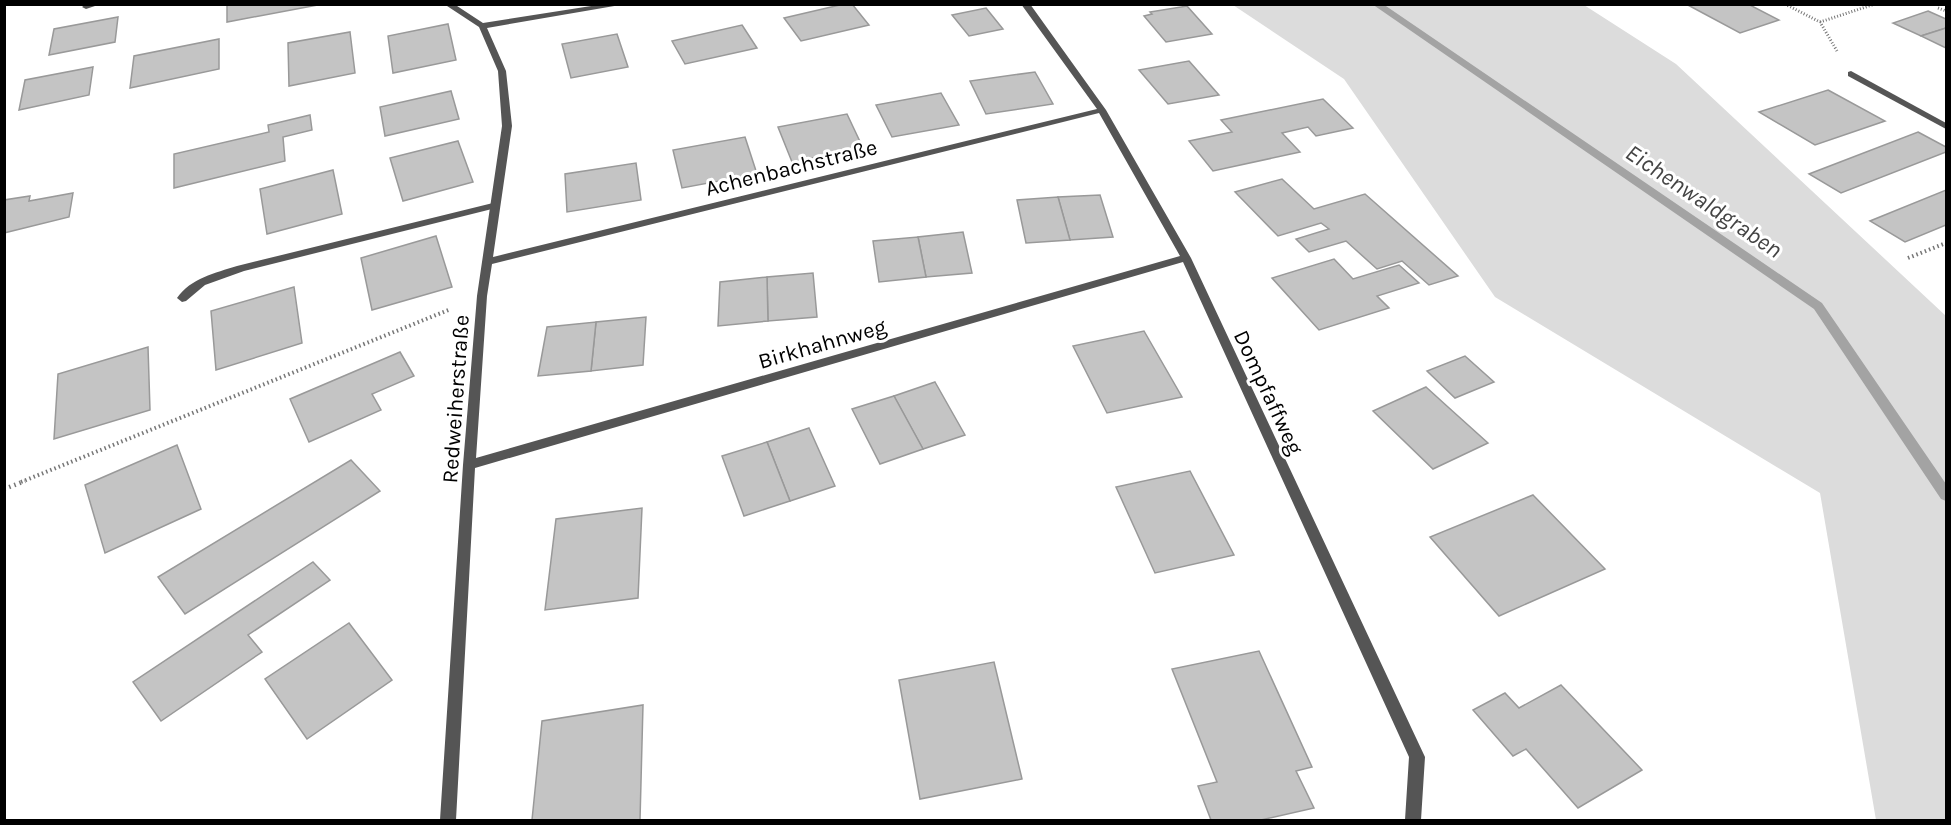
<svg xmlns="http://www.w3.org/2000/svg" width="1951" height="825" viewBox="0 0 1951 825" font-family="Karla,sans-serif">
  <style>
    .green { fill: #dcdcdc }
    .lines { fill: none; stroke-linecap: round; stroke-linejoin: round }
    .stream { fill: #a3a3a3; fill-rule: evenodd }
    .building { fill: #c4c4c4; stroke: #999; stroke-width: 1.5 }
    .path-far2 { stroke: #777; stroke-width: 3; stroke-dasharray: 1 2; stroke-linecap: butt }
    .path-far1 { stroke: #777; stroke-width: 4; stroke-dasharray: 1.5 3; stroke-linecap: butt }
    .path { stroke: #777; stroke-width: 4.5; stroke-dasharray: 1.5 4; stroke-linecap: butt }
    .service { fill: #555; fill-rule: evenodd }
    .minor { fill: #555; fill-rule: evenodd }
    .labels { text-anchor: middle; stroke-width: 6; stroke-linejoin: round; paint-order: stroke }
    .street-label { font-size: 22px; fill: #000; stroke: #fff }
    .water-label { font-size: 24px; font-style: italic; fill: #444; stroke: #fff }
  </style>
  <rect width="100%" height="100%" fill="#fff"/>
  <path class="green" d="M1233,5H1584L1676,64L1946,316V820H1876L1820,493L1495,297L1344,79Z"/>
  <g class="lines">
    <path class="stream" d="M1372,4H1383L1822,303L1946,484V501L1941,499L1814,309Z"/>
  </g>
  <g class="building">
    <path d="M227,4H323L227,22Z"/>
    <path d="M844,4H852L869,25L801,41L784,18Z"/>
    <path d="M1686,4H1748L1779,20L1740,33Z"/>
    <path d="M1187,6L1212,34L1166,42L1144,16L1152,14L1150,12Z"/>
    <path d="M986,8L1003,29L969,36L952,15Z"/>
    <path d="M1928,11L1946,19V28L1921,36L1893,23Z"/>
    <path d="M118,17L115,42L49,55L54,29Z"/>
    <path d="M448,24L456,60L393,73L388,36Z"/>
    <path d="M742,25L757,48L685,64L672,41Z"/>
    <path d="M1946,28V48L1921,36Z"/>
    <path d="M350,32L355,73L289,86L288,43Z"/>
    <path d="M617,34L628,67L571,78L562,44Z"/>
    <path d="M219,39V69L130,88L134,56Z"/>
    <path d="M1189,61L1219,95L1168,104L1139,70Z"/>
    <path d="M93,67L89,95L19,110L25,80Z"/>
    <path d="M1035,72L1053,104L986,114L970,81Z"/>
    <path d="M1828,90L1885,121L1815,145L1759,112Z"/>
    <path d="M451,91L459,119L385,136L380,107Z"/>
    <path d="M941,93L959,125L892,137L876,105Z"/>
    <path d="M1323,99L1353,128L1316,136L1308,127L1282,133L1300,152L1213,171L1189,141L1232,132L1221,120Z"/>
    <path d="M847,114L863,148L792,162L778,127Z"/>
    <path d="M310,115L312,130L283,137L285,161L174,188V154L269,132L268,125Z"/>
    <path d="M1918,132L1946,147V152L1841,193L1809,174Z"/>
    <path d="M745,137L757,174L682,188L673,150Z"/>
    <path d="M458,141L473,182L403,201L390,158Z"/>
    <path d="M636,163L641,200L567,212L565,174Z"/>
    <path d="M333,170L342,214L267,234L260,189Z"/>
    <path d="M1282,179L1314,209L1365,194L1458,276L1429,285L1402,261L1377,269L1346,241L1309,252L1296,239L1329,229L1321,223L1278,236L1235,192Z"/>
    <path d="M1946,190V225L1905,242L1870,221Z"/>
    <path d="M73,193L69,217L4,233V200L30,196L29,201Z"/>
    <path d="M1100,195L1113,237L1070,240L1058,197Z"/>
    <path d="M1058,197L1070,240L1026,243L1017,200Z"/>
    <path d="M963,232L972,273L926,277L918,237Z"/>
    <path d="M436,236L452,287L372,310L361,258Z"/>
    <path d="M918,237L926,277L879,282L873,241Z"/>
    <path d="M1334,259L1353,279L1399,265L1419,283L1377,296L1389,308L1319,330L1272,278Z"/>
    <path d="M813,273L817,317L768,321L767,277Z"/>
    <path d="M767,277L768,321L718,326L720,282Z"/>
    <path d="M294,287L302,343L216,370L211,311Z"/>
    <path d="M646,317L643,365L591,371L596,322Z"/>
    <path d="M596,322L591,371L538,376L547,327Z"/>
    <path d="M1144,331L1182,397L1107,413L1073,346Z"/>
    <path d="M148,347L150,410L54,439L58,374Z"/>
    <path d="M400,352L414,376L372,394L381,410L309,442L290,399Z"/>
    <path d="M1465,356L1494,382L1455,398L1427,371Z"/>
    <path d="M935,382L965,435L923,449L894,396Z"/>
    <path d="M1426,387L1448,407L1488,443L1433,469L1373,411Z"/>
    <path d="M894,396L923,449L880,464L852,409Z"/>
    <path d="M809,428L835,486L790,501L767,442Z"/>
    <path d="M767,442L790,501L744,516L722,456Z"/>
    <path d="M177,445L201,509L105,553L85,485Z"/>
    <path d="M351,460L380,491L185,614L158,577Z"/>
    <path d="M1190,471L1234,555L1155,573L1116,487Z"/>
    <path d="M1533,495L1605,569L1499,616L1430,537Z"/>
    <path d="M642,508L638,598L545,610L556,519Z"/>
    <path d="M313,562L330,580L248,635L262,652L161,721L133,682Z"/>
    <path d="M349,623L392,680L307,739L265,679Z"/>
    <path d="M1259,651L1312,767L1296,771L1314,808L1261,820H1211L1198,786L1217,782L1172,669Z"/>
    <path d="M994,662L1022,779L920,799L899,680Z"/>
    <path d="M1561,685L1642,770L1578,808L1526,749L1513,756L1473,710L1505,693L1519,708Z"/>
    <path d="M643,705L640,820H532L542,721Z"/>
  </g>
  <g class="lines">
    <g class="path-far2">
      <path d="M1785,4L1820,22L1837,51"/>
      <path d="M1938,8L1946,11"/>
      <path d="M1820,22L1875,4"/>
    </g>
    <g class="path-far1">
      <path d="M1908,258L1946,243"/>
      <path d="M21,482L451,309"/>
    </g>
    <path class="path" d="M4,489L25,481"/>
    <g class="service">
      <path d="M101,4L86,9L82,7L86,4Z"/>
      <path d="M497,202L500,203V207L244,271L205,285L186,301L182,302L177,298C191,278 215,273 237,266Z"/>
    </g>
    <g class="minor">
      <path d="M444,4H454L483,23L604,4H626L487,28L506,71L512,126L493,257L1097,109L1021,4H1030L1106,110L1191,258L1425,757L1421,820H1405L1409,757L1183,262L475,468L456,820H440L463,465L477,296L502,126L498,71L479,27ZM1099,113L1180,256L476,458L487,296L492,264Z"/>
      <path d="M1851,71L1946,123V129L1848,76V72Z"/>
    </g>
  </g>
  <g class="labels">
    <g class="street-label">
      <text transform="translate(791 167) rotate(-14)" y="8">Achenbachstraße</text>
      <text transform="translate(822 343) rotate(-16)" y="8">Birkhahnweg</text>
      <text transform="translate(1269 392) rotate(65)" y="8">Dompfaffweg</text>
      <text transform="translate(455 399) rotate(-86)" y="8">Redweiherstraße</text>
    </g>
    <g class="water-label">
      <text transform="translate(1704 201) rotate(34)" y="8">Eichenwaldgraben</text>
    </g>
  </g>
  <rect width="1951" height="825" fill="none" stroke="#000000" stroke-width="12"/>
</svg>
